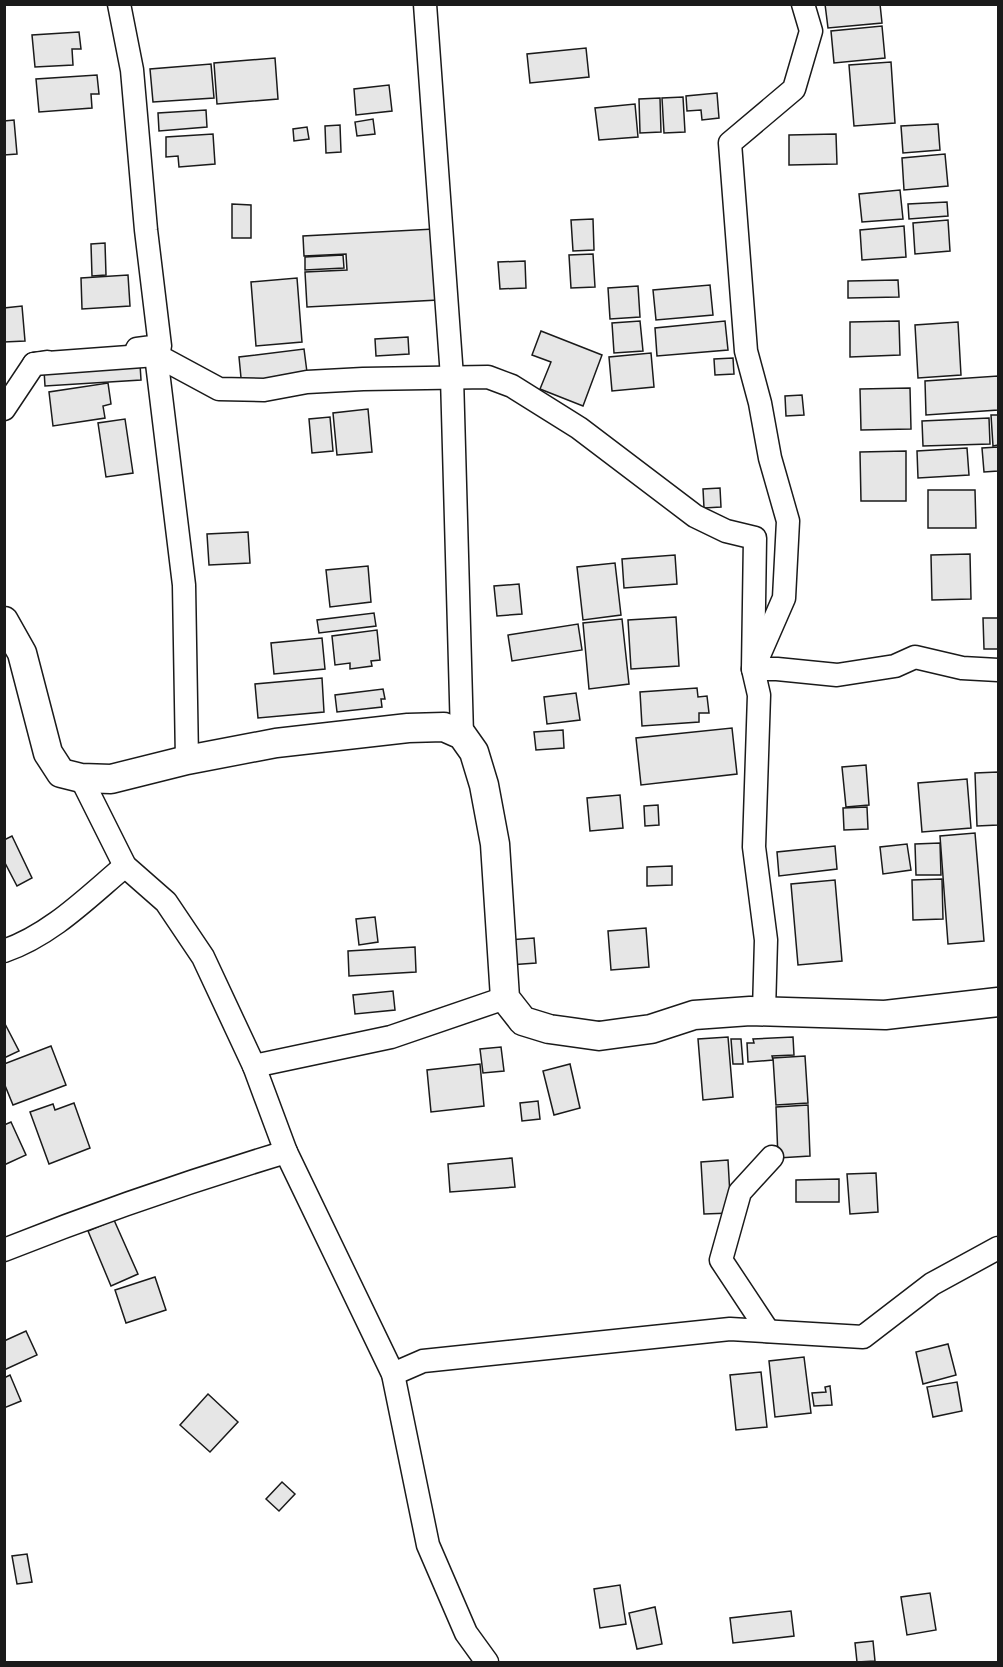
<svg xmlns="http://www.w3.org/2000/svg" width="1003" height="1667" viewBox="0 0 1003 1667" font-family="'Roboto Condensed',sans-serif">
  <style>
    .building { fill: #e6e6e6; stroke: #1a1a1a; stroke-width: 1.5 }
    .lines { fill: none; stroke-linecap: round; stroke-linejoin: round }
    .minor-casing { stroke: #1a1a1a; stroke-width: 25 }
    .tertiary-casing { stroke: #1a1a1a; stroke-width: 31 }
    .minor { stroke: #fff; stroke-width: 22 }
    .tertiary { stroke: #fff; stroke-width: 28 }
  </style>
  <rect width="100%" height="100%" fill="#fff"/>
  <g class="building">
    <path d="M825,4H880L882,23L828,28Z"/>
    <path d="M882,26L885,58L834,63L831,31Z"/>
    <path d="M79,32L81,49H72L73,65L35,67L32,35Z"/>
    <path d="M586,48L589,77L530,83L527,54Z"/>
    <path d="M275,58L278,99L217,104L214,63Z"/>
    <path d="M891,62L895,123L854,126L849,65Z"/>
    <path d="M211,64L214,98L153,102L150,69Z"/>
    <path d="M97,75L99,94H91L92,108L39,112L36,79Z"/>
    <path d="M389,85L392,111L356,115L354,89Z"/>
    <path d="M717,93L719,118L702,120L701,110L687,111L686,96Z"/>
    <path d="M683,97L685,132L664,133L662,98Z"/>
    <path d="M660,98L661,132L640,133L639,99Z"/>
    <path d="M635,104L638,137L599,140L595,108Z"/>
    <path d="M206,110L207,127L159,131L158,113Z"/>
    <path d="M373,119L375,134L357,136L355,122Z"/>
    <path d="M14,120L17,154L4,155V121Z"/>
    <path d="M938,124L940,150L903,153L901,126Z"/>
    <path d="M340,125L341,152L326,153L325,126Z"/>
    <path d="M307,127L309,139L294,141L293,129Z"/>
    <path d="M213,134L215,164L179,167L178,156L166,157V137Z"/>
    <path d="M836,134L837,164L789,165V135Z"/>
    <path d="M945,154L948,186L904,190L902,158Z"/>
    <path d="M900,190L903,219L862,222L859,194Z"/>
    <path d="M947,202L948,216L909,219L908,204Z"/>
    <path d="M232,204L251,205V238H232Z"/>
    <path d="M593,219L594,250L573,251L571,220Z"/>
    <path d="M948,220L950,251L915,254L913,223Z"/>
    <path d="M904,226L906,257L862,260L860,230Z"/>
    <path d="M434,229L438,300L307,307L305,272L347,270L346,254L304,256L303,236Z"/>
    <path d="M105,243L106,275L92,276L91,244Z"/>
    <path d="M593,254L595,287L571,288L569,255Z"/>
    <path d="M343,255L344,268L305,270V257Z"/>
    <path d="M525,261L526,288L500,289L498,262Z"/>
    <path d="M128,275L130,306L82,309L81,278Z"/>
    <path d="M297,278L302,342L256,346L251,282Z"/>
    <path d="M898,280L899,297L848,298V281Z"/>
    <path d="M710,285L713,315L656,320L653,290Z"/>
    <path d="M638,286L640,317L610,319L608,288Z"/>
    <path d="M22,306L25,341L4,342V308Z"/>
    <path d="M640,321L643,351L614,353L612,323Z"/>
    <path d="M725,321L728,350L657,356L655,328Z"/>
    <path d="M899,321L900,355L850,357V322Z"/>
    <path d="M958,322L961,375L918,378L915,325Z"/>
    <path d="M541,331L602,355L583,406L540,389L551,362L532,355Z"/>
    <path d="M408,337L409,354L376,356L375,339Z"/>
    <path d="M304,349L308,380L242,388L239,357Z"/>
    <path d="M651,353L654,387L612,391L609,357Z"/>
    <path d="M733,358L734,374L715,375L714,359Z"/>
    <path d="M140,364L141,380L45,386L44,370Z"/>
    <path d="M998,376V410L926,415L925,381Z"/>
    <path d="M108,383L111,404L103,406L105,418L53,426L49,392Z"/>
    <path d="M910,388L911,429L861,430L860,389Z"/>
    <path d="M802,395L804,415L786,416L785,396Z"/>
    <path d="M368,409L372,452L337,455L333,413Z"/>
    <path d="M991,415H998V445L993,446Z"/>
    <path d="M330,417L333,451L312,453L309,419Z"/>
    <path d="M989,418L990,444L923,446L922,421Z"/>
    <path d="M125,419L133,473L106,477L98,423Z"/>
    <path d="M998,447V471L984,472L982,448Z"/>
    <path d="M967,448L969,475L918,478L917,451Z"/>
    <path d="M906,451V501H861L860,452Z"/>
    <path d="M720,488L721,507L704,508L703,489Z"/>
    <path d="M928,490H975L976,528H928Z"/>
    <path d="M248,532L250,563L209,565L207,534Z"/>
    <path d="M970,554L971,599L932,600L931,555Z"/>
    <path d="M675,555L677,584L624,588L622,559Z"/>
    <path d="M615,563L621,615L583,620L577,567Z"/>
    <path d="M368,566L371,602L330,607L326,570Z"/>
    <path d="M519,584L522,614L497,616L494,586Z"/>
    <path d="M374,613L376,626L319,633L317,620Z"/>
    <path d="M676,617L679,666L631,669L628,620Z"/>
    <path d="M983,618H998V649H984Z"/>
    <path d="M622,619L629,684L589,689L583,623Z"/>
    <path d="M578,624L582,650L512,661L508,635Z"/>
    <path d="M377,630L380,660L371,661L372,666L350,669V663L335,665L332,636Z"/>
    <path d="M322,638L325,669L274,674L271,643Z"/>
    <path d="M322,678L324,712L258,718L255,684Z"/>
    <path d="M697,688L698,697L707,696L709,713H699V722L642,726L640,692Z"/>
    <path d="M383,689L385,699H381L382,707L337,712L335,695Z"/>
    <path d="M576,693L580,720L547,724L544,697Z"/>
    <path d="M732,728L737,774L641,785L636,738Z"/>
    <path d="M563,730L564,748L536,750L534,732Z"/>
    <path d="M866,765L869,805L846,807L842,767Z"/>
    <path d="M998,772V825L977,826L975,773Z"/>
    <path d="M967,779L971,828L922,832L918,783Z"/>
    <path d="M620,795L623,828L590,831L587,798Z"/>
    <path d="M658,805L659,825L645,826L644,806Z"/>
    <path d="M867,807L868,829L844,830L843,808Z"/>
    <path d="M975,833L984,941L948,944L940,836Z"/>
    <path d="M12,836L32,878L17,886L4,861V840Z"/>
    <path d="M940,843L941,875H916L915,844Z"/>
    <path d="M907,844L911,870L883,874L880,847Z"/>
    <path d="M835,846L837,869L779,876L777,852Z"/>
    <path d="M672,866V885L647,886V867Z"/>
    <path d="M942,879L943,919L913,920L912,880Z"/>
    <path d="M835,880L842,961L798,965L791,884Z"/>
    <path d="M375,917L378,942L359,945L356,919Z"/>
    <path d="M646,928L649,967L611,970L608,931Z"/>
    <path d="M534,938L536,963L509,965L507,940Z"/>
    <path d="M415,947L416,972L349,976L348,951Z"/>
    <path d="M393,991L395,1010L355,1014L353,995Z"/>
    <path d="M4,1022L19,1051L4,1058Z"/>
    <path d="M728,1037L733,1097L703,1100L698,1039Z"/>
    <path d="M793,1037L794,1055L772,1056L773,1060L748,1062L747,1043H754L753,1039Z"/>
    <path d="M731,1039H741L743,1064H733Z"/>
    <path d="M51,1046L66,1085L13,1105L4,1083V1064Z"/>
    <path d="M501,1047L504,1071L483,1073L480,1049Z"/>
    <path d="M805,1056L808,1103L776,1105L773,1058Z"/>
    <path d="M480,1064L484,1106L431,1112L427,1070Z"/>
    <path d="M570,1064L580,1108L554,1115L543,1071Z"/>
    <path d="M538,1101L540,1119L522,1121L520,1103Z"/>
    <path d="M74,1103L90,1148L49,1164L30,1112L53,1104L55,1110Z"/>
    <path d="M808,1105L810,1156L778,1158L776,1107Z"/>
    <path d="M11,1122L26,1155L4,1165V1125Z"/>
    <path d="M512,1158L515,1187L450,1192L448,1164Z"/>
    <path d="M728,1160L731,1213L704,1214L701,1162Z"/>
    <path d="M876,1173L878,1212L850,1214L847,1174Z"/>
    <path d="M839,1179V1202H796V1180Z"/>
    <path d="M114,1220L138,1274L111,1286L88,1231Z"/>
    <path d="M155,1277L166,1310L126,1323L115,1290Z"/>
    <path d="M26,1331L37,1355L4,1370V1341Z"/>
    <path d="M948,1344L956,1375L923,1384L916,1352Z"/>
    <path d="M804,1357L811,1413L775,1417L769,1361Z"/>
    <path d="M761,1372L767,1427L736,1430L730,1375Z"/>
    <path d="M10,1375L21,1401L4,1408V1378Z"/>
    <path d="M957,1382L962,1411L933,1417L927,1387Z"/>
    <path d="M830,1386L832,1405L814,1406L812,1393L826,1392L825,1387Z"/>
    <path d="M208,1394L238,1422L210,1452L180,1425Z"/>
    <path d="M282,1482L295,1494L279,1511L266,1499Z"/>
    <path d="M27,1554L32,1582L17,1584L12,1556Z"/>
    <path d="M620,1585L626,1624L600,1628L594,1589Z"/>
    <path d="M930,1593L936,1630L907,1635L901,1597Z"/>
    <path d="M655,1607L662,1644L637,1649L629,1613Z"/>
    <path d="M791,1611L794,1636L733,1643L730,1618Z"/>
    <path d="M873,1641L875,1661L857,1662L855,1643Z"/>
  </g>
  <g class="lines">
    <g class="minor-casing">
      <g id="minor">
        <path d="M119,4L132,70L146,230L160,346L137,349"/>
        <path d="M425,4L452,377L462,735"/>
        <path d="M156,355L184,585L187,760"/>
        <path d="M34,364L156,355L219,389L264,390L307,382L363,379L488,377L512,386L579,428L695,516L726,531L755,538L753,669H777L837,675L895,666L915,657L962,668L998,670"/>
        <path d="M4,409L34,364L47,362"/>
        <path d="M81,778L125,866L166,902L203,957L254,1066L286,1152L393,1374L428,1545L466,1633L487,1662"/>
        <path d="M4,951C51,935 88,897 125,866"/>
        <path d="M764,1011L766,940L754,847L759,695L753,669L784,598L788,521L770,458L760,403L746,351L730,143L794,89L811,31L803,4"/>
        <path d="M254,1066L391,1037L505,998"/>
        <path d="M4,1250C97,1213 190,1181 286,1152"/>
        <path d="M768,1331L721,1260L740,1192L772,1157"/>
        <path d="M393,1374L423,1361L730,1329L863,1337L932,1284L998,1248"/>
      </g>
    </g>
    <g class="tertiary-casing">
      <path id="tertiary" d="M4,621L22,653L48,753L61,773L81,778L111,779L187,760L276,743L408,728L444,727L462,735L474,752L484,785L495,844L505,998L523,1021L549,1029L599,1036L651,1029L694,1015L750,1011L885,1015L998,1002"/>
    </g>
    <use href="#minor" class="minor"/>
    <use href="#tertiary" class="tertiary"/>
  </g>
  <rect width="1003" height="1667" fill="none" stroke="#1a1a1a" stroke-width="12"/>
</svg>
